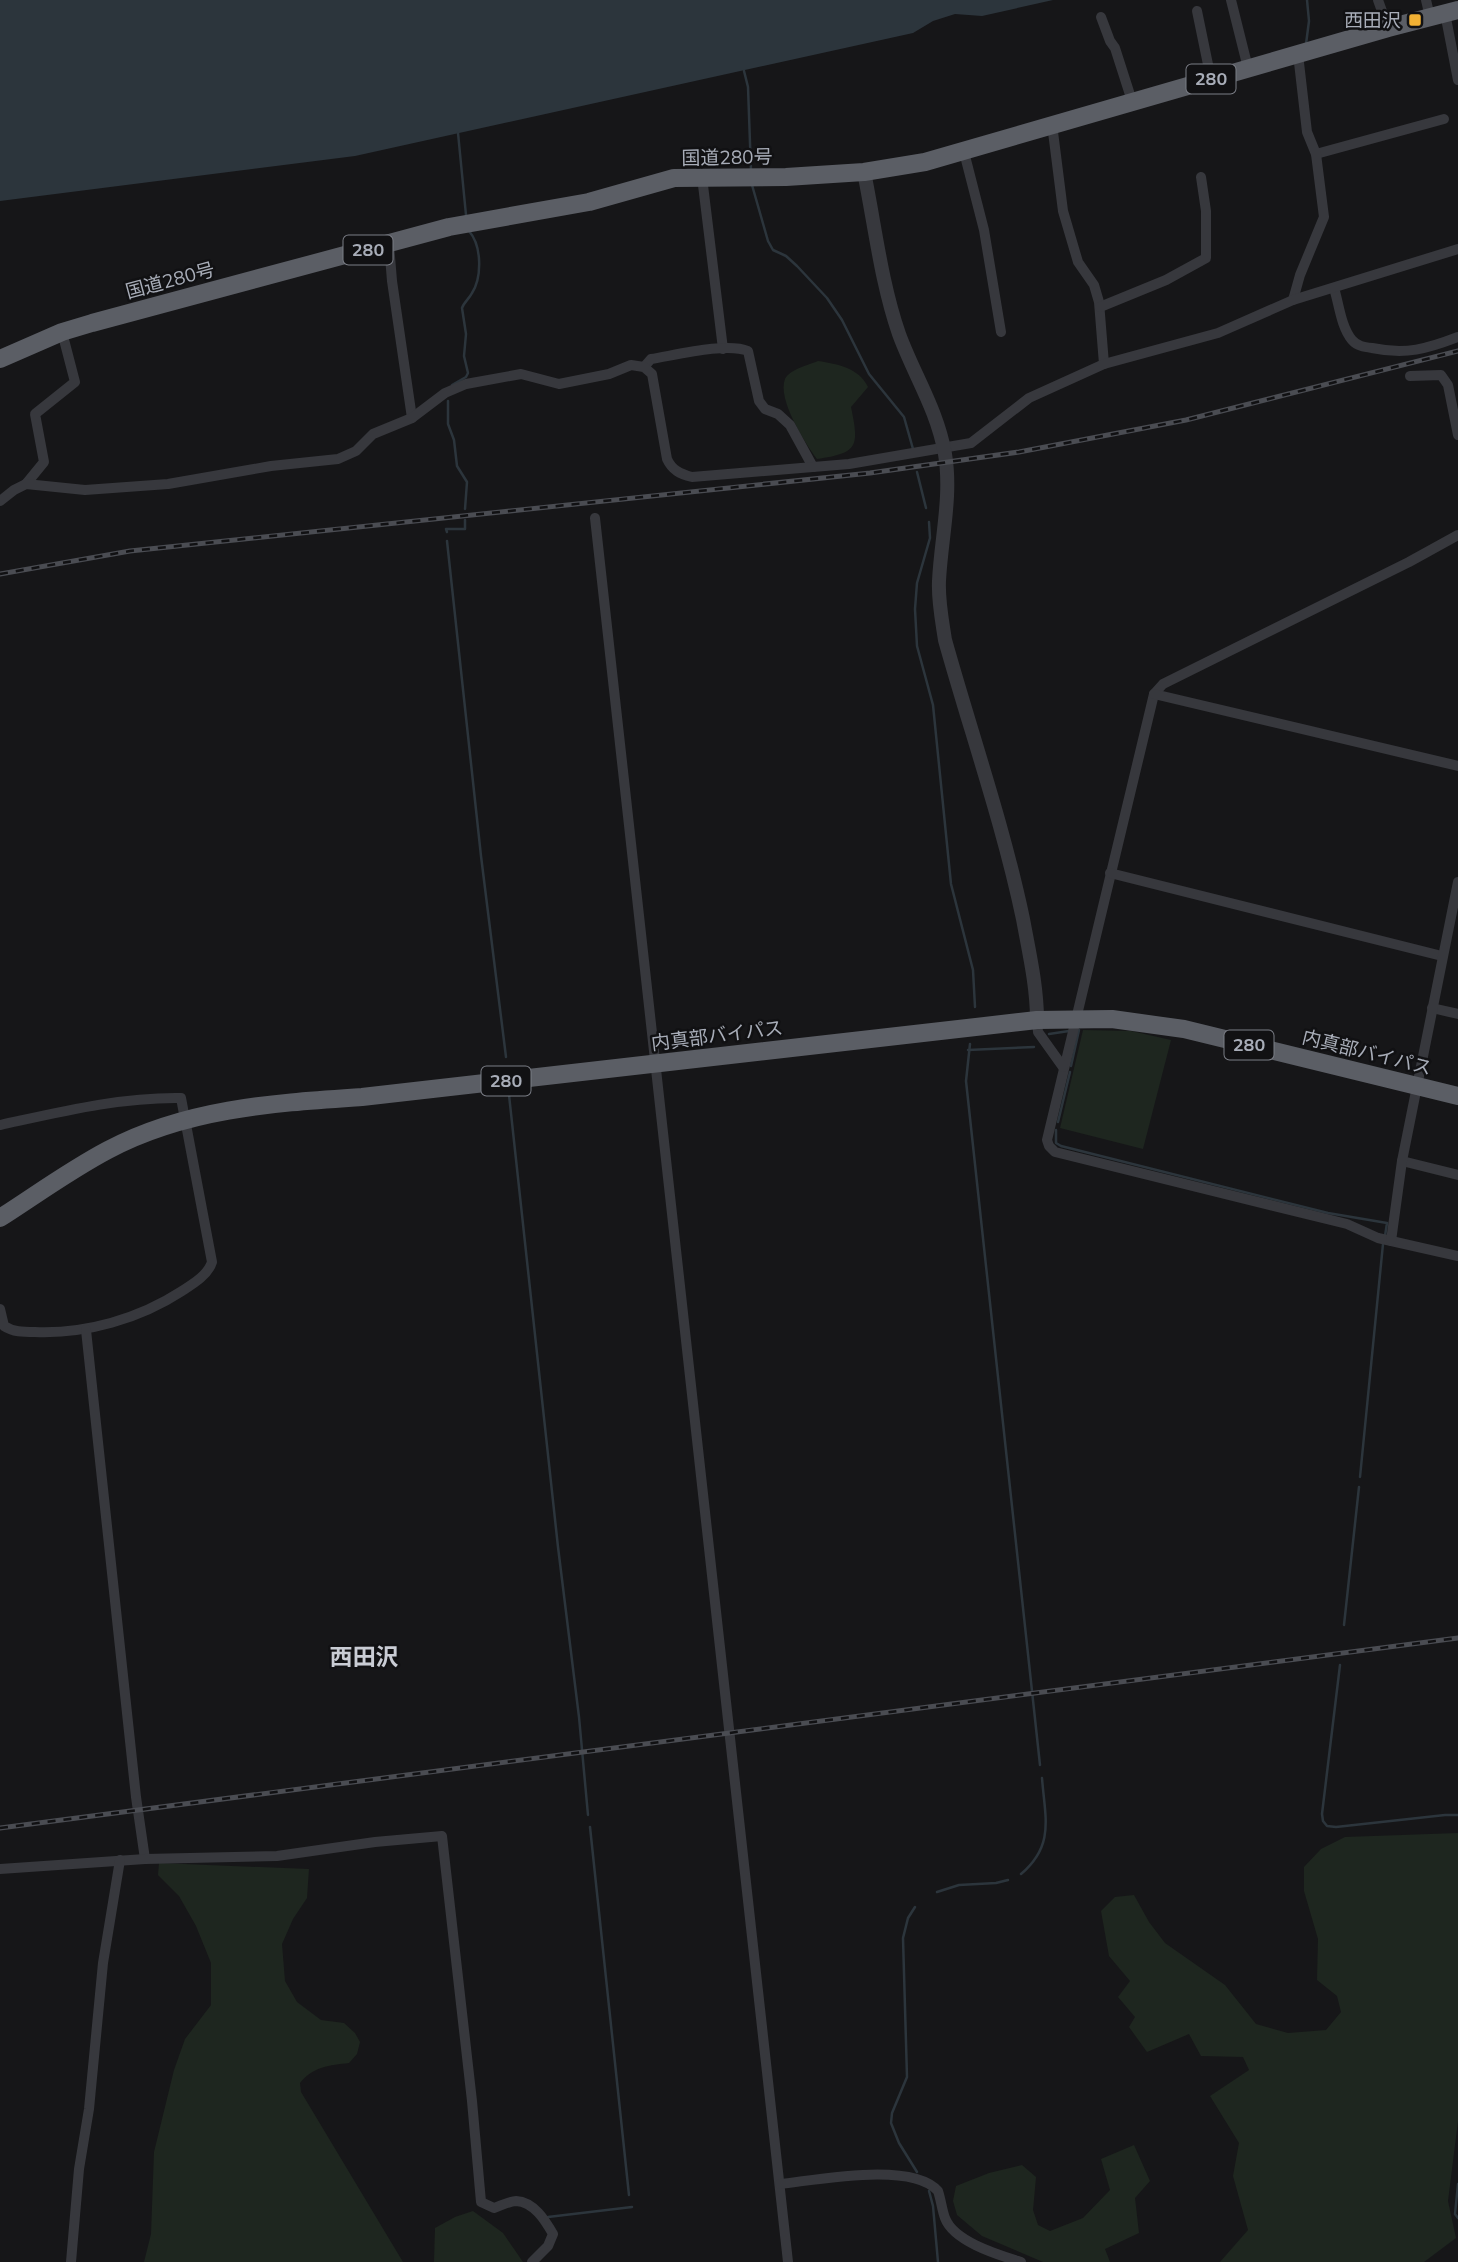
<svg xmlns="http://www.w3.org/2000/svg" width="1458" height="2262" viewBox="0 0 1458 2262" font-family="Mulish,'Noto Sans JP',sans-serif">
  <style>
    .green { fill: #1e261f }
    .water { fill: #2c353c }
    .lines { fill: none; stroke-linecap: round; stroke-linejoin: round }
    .stream { stroke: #2c353c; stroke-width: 2.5 }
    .minor { stroke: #37383d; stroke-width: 10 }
    .tertiary { stroke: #37383d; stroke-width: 14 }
    .trunk { stroke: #5b5e65; stroke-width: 18 }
    .rail-casing { stroke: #4a4c52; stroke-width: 5 }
    .rail { stroke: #111113; stroke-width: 2.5; stroke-dasharray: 8; stroke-linecap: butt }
    .poi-dot { fill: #f2b134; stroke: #111113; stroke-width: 2.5 }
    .labels { text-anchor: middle; stroke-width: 5; stroke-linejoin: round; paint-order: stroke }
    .shield { fill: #111113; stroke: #7b7e86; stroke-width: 2 }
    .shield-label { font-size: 18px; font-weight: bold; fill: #a8adb8 }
    .poi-label { font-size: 19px; fill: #a8adb8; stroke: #111113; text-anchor: end }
    .street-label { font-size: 19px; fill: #a8adb8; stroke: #111113 }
    .quarter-label { font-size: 23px; font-weight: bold; fill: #c9ccd4; stroke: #111113 }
  </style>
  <rect width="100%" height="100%" fill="#161618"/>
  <g class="green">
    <path d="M818,361C838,364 859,368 868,387L851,407C859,446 859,453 817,459C805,443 777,399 785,379C790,369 809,365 818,361Z"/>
    <path d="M1083,1030L1131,1031L1171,1040L1143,1149L1060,1128Z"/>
    <path d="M1458,1833V2121L1448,2201L1456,2238L1424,2262H1220L1248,2230L1233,2176L1239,2143L1210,2096L1249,2070L1243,2057L1201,2056L1189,2034L1147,2052L1129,2027L1135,2017L1118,1997L1130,1981L1109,1956L1101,1911L1115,1897L1134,1895L1149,1922L1165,1943L1225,1985L1256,2024L1288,2033L1326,2030L1341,2012L1337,1996L1317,1980L1318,1939L1304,1891V1867L1321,1849L1345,1837Z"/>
    <path d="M159,1863L309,1869L307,1898L293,1919L282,1944L285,1981L297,2002L321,2020L344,2023L355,2033L360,2042L357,2054L349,2063C330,2065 312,2067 300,2083L301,2092L403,2262H144L151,2234L154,2152L174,2070L185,2039L211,2005V1963L196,1926L179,1896L158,1875Z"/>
    <path d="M1134,2145L1150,2181L1135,2198L1139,2233L1105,2249L1110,2262H1043L982,2236L957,2215L953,2201L956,2186L989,2173L1022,2165L1036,2177L1033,2210L1038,2225L1050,2231L1083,2218L1110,2190L1101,2159Z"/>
    <path d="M473,2211L503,2233L523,2262H434L435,2228L455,2217Z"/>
  </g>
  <path class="water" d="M0,0H1053L982,16L955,14L933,21L913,33L355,156L0,201Z"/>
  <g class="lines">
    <g class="stream">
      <path d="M1306,44L1309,21L1307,0"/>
      <path d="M744,71L748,87L751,171"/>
      <path d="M458,133L466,215"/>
      <path d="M752,185L768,241L773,250L786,256L797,266L827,298L842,320L869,374L904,417L913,449"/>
      <path d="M452,385L466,377L468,373L464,356L466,334L462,308C464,302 469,299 472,293C482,277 482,246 469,231"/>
      <path d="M448,401V424L454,440L457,466L467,482L465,509"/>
      <path d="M917,472L926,508"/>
      <path d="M929,522L930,538L917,583L915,609L917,646L933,705L951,884L973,970L975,1007"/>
      <path d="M447,532L446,529H465V520"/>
      <path d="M447,541L481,856L506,1057"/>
      <path d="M1049,1034L1069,1031"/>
      <path d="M970,1044L966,1081L1040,1765"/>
      <path d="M968,1050L1034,1047"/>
      <path d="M1071,1066L1079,1030"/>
      <path d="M509,1095L558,1547L579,1717L588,1815"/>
      <path d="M1058,1122L1070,1072"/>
      <path d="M1056,1130V1143L1061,1146L1328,1213L1387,1223L1385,1236"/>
      <path d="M1360,1477L1383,1244"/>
      <path d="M1344,1625L1359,1487"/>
      <path d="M1340,1665L1322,1814L1323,1821L1327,1826L1336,1827L1445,1815H1458"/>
      <path d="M590,1827L629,2195"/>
      <path d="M1021,1874C1055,1845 1045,1818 1042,1778"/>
      <path d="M937,1892L959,1885L996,1883L1008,1880"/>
      <path d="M915,1907L908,1918L903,1938L907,2077L892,2113L891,2123L899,2143L917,2172"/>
      <path d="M1458,2184L1455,2214L1458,2218"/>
      <path d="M929,2191L933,2206L938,2262"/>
      <path d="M548,2217L632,2207"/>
    </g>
    <g class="minor">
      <path d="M1231,0L1248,68"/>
      <path d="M1378,0L1388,28"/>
      <path d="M1426,0L1430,17"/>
      <path d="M1197,11L1211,79"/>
      <path d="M1445,13L1458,80"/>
      <path d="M1101,17L1110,41L1115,48L1132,101"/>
      <path d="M1052,124L1063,211L1078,262L1094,285L1099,302L1104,364"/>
      <path d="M964,152L984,230L1001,332"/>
      <path d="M1316,154L1444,119"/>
      <path d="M702,177L723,349"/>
      <path d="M389,244L392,281L412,418"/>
      <path d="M1334,288C1339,304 1341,327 1352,340C1357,346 1364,347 1372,348C1406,355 1427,349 1458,337"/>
      <path d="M1293,300L1300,275L1324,217L1316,154L1307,132L1298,54"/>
      <path d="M1100,307L1166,280L1206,258V211L1201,177"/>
      <path d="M644,367L651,359C676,355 727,342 748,351L759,401L765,409L778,414L790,425L813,467"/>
      <path d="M1410,376L1441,375L1448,385L1458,435"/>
      <path d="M26,484L44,462L35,414L75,382L62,332"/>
      <path d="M0,501L14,490L26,484L85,490L168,484L271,466L338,459L356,451L373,434L412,418L445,393L466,384L521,374L559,384L609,374L631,365L644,367L652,374L667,459C672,470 680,474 692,477L849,464L971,443L1029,398L1104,364L1218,333L1293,300L1458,249"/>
      <path d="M595,518L788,2262"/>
      <path d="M1458,535L1409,562L1163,684L1154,694L1047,1140L1049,1146L1055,1152L1347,1224L1378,1238L1458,1256"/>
      <path d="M1154,694L1458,766"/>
      <path d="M1110,873L1442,956"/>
      <path d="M1432,1008L1458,1014"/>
      <path d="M1037,1020L1038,1032L1063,1067"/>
      <path d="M0,1125C60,1112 120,1097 181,1098L212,1262C208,1275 193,1284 182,1291C139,1319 86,1334 35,1332C23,1332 13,1332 4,1326L0,1309"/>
      <path d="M1402,1161L1458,1175"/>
      <path d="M1391,1241L1402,1161L1458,882"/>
      <path d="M86,1330L136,1797L145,1859"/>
      <path d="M0,1869L145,1859L277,1856L375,1842L442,1836L472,2101L481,2202L494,2208C500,2206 510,2201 516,2201C534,2202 545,2220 553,2234L548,2246L532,2262"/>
      <path d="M780,2184C817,2180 912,2161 938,2191C941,2200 942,2210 945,2218C954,2242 999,2255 1021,2262"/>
      <path d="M71,2262L79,2169L89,2109L103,1963L120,1860"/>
    </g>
    <path class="tertiary" d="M864,172C875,226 881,282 899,334C914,375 937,409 945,454C952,496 941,539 939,581C938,601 942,620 945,640C971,733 1003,824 1023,919C1029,952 1037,986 1037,1020"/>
    <g class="trunk">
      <path d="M0,359L62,332L92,323L449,227L589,202L674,178L786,177L864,172L925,162L1388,28L1458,10"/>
      <path d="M0,1218C36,1195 70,1170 108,1150C187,1108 275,1103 362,1097L1037,1020L1112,1019L1184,1029L1458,1096"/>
    </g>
    <g class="rail-casing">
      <g id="rail">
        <path d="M0,574L130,551L870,473L1019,452L1186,420L1458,351"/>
        <path d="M0,1828L1458,1638"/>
      </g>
    </g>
    <use href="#rail" class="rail"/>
  </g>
  <rect class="poi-dot" x="1408" y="13" width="14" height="14" rx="3.5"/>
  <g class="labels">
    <g class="shield">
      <rect x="1186.5" y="64.5" width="49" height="29" rx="5"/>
      <rect x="343.5" y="235.5" width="49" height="29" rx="5"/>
      <rect x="1224.5" y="1030.5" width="49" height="29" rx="5"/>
      <rect x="481.5" y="1066.5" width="49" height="29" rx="5"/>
    </g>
    <g class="shield-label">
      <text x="1211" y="85">280</text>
      <text x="368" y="256">280</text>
      <text x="1249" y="1051">280</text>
      <text x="506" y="1087">280</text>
    </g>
    <g class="poi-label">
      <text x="1401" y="27">西田沢</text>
    </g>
    <g class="street-label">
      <text transform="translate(727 157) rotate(-1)" y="7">国道280号</text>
      <text transform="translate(170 280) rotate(-15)" y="7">国道280号</text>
      <text transform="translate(717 1035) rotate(-7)" y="7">内真部バイパス</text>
      <text transform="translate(1367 1052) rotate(14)" y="7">内真部バイパス</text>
    </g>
    <g class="quarter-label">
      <text x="364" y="1665">西田沢</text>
    </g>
  </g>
</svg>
